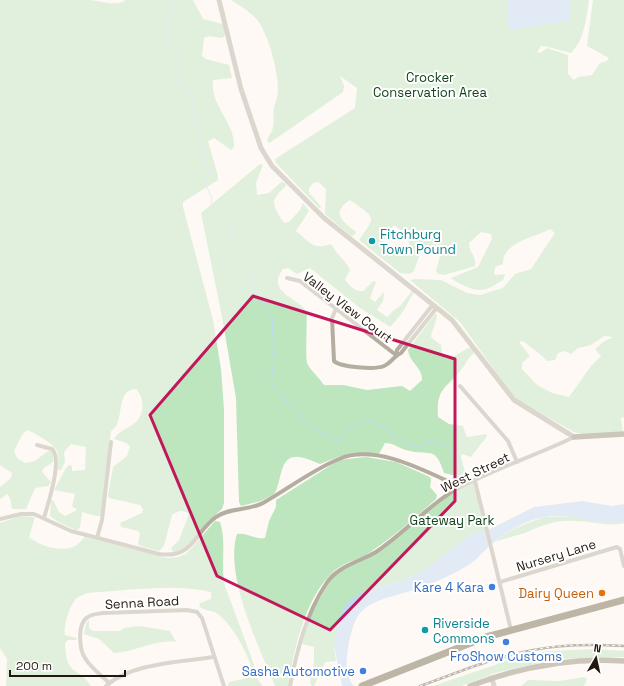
<svg xmlns="http://www.w3.org/2000/svg" width="624" height="686" viewBox="0 0 624 686" font-family="'Space Grotesk',sans-serif">
  <style>
    .green { fill: #bde5be; fill-rule: evenodd }
    .water { fill: #c0d9f6 }
    .lines { fill: none; stroke-linecap: round; stroke-linejoin: round }
    .stream { stroke: #c0d9f6; stroke-width: 1 }
    .minor { stroke: #b4ada0; stroke-width: 4 }
    .tertiary { stroke: #b4ada0; stroke-width: 5 }
    .secondary { stroke: #938874; stroke-width: 5.5 }
    .trunk { stroke: #706348; stroke-width: 7 }
    .rail-casing { stroke: #6d655d; stroke-width: 2.5 }
    .rail { stroke: #fff; stroke-width: 1; stroke-dasharray: 3; stroke-linecap: butt }
    .marked { fill: none; stroke: #c2185b; stroke-width: 3; stroke-linejoin: round }
    .culture-dot { fill: #0f9aa8; stroke: #fff; stroke-width: 1.5 }
    .shop-dot { fill: #3f7fe0; stroke: #fff; stroke-width: 1.5 }
    .food-dot { fill: #e8710a; stroke: #fff; stroke-width: 1.5 }
    .labels { text-anchor: middle; stroke-width: 4; stroke-linejoin: round; paint-order: stroke }
    .park-label { font-size: 13px; fill: #114319; stroke: #fff }
    .culture-label { font-size: 13px; fill: #0d838f; stroke: #fff; text-anchor: start }
    .street-label { font-size: 13px; fill: #22180f; stroke: #fff }
    .shop-label { font-size: 13px; fill: #366cbe; stroke: #fff; text-anchor: end }
    .food-label { font-size: 13px; fill: #c56008; stroke: #fff; text-anchor: end }
  </style>
  <rect width="100%" height="100%" fill="#fef9f4"/>
  <g class="green">
    <path d="M0,0C30,0 61,0 90,0C101,1 116,7 126,0H193L203,19L223,24L225,35L222,38L209,36L204,38L202,56L206,59L229,65L232,78L213,80C210,106 236,124 234,147L231,150L214,138L208,141L218,176V180L183,202V207L213,320L221,369L224,410V503L222,509C209,519 190,551 173,552L171,548L179,540L189,514C182,509 178,511 172,515L164,546L159,551L140,546L138,544L140,534L138,531L121,527L120,523L142,513L143,509L140,505L109,498L108,495L113,467L127,456L130,446L126,443L114,439C119,430 130,428 137,421C145,412 144,397 136,389C114,390 126,423 111,431L101,516H96L82,512L80,528L76,530L58,522L50,516L51,500H53L59,512L65,516L77,510L72,506L75,494L54,490L66,468L69,465L72,466V471L85,470L86,447L71,444L64,452L65,462L61,470H58C58,465 59,457 57,451C55,445 34,432 27,430L22,435L14,451L17,458L25,463L35,461L48,451L53,452V462L44,468L42,472L51,482L48,486L35,488L26,509H12L10,498L7,494L0,499V487L11,478L12,473L0,465Z"/>
    <path d="M231,0H507V25L569,21V0H589C586,18 585,39 571,53L544,46H541L537,52L540,53L547,48L568,55V74L574,80L578,77L592,75L600,63L607,61L609,58L587,46L593,0H624V417L621,418L623,434H582L574,432L519,401L510,392L460,322L410,280L416,279L441,280L467,293L480,295L503,288L515,274L531,269L555,233L550,229C534,238 502,242 503,264L495,267L494,275L505,274L503,280C488,289 482,294 465,286C460,283 455,282 451,278L478,267L492,239L491,234L481,232L469,243C469,252 477,257 475,266L472,267L444,275L438,274L436,271L441,253L430,246C418,250 418,261 414,271L410,274L400,273L359,240C378,214 374,218 350,200C330,213 343,222 356,232L355,235L351,236L325,214L326,189L318,182L313,183L309,188V193L320,205L321,208H319L276,163L275,159L355,108L357,88L340,76L344,86L343,92L271,142L268,143C266,136 273,133 273,126C274,120 273,114 274,107C276,101 278,96 278,89C278,71 269,36 258,21C251,12 240,6 231,0ZM394,225C405,233 412,241 409,255L403,254L381,244ZM604,336L613,337L603,342L595,349L601,356L591,366L569,397L552,393L537,385L522,369V363L530,356L519,342L523,341L542,356L547,361L555,360L558,353L565,351L571,354L578,348L591,345Z"/>
    <path d="M260,164L263,165L256,183L257,195L269,193L281,182L285,183L286,186C269,201 272,204 284,223L289,222L300,210L303,203L309,211L296,231C309,241 313,251 331,244C334,247 335,251 338,254C343,260 347,263 350,270L345,280C350,286 355,292 363,291L373,281L376,282L370,298L375,302L384,292L383,301L377,310L387,317L393,311L400,306L412,291L414,292C407,305 400,317 390,327L360,308L310,268L297,274L288,268L283,269C265,292 299,298 306,311C308,314 305,353 307,363C308,367 320,379 324,385H343L367,390L402,386L410,391L422,380C423,368 409,362 408,350L435,314H437C437,322 432,329 431,337L441,345L442,354L445,358L450,359L468,348L473,349L474,353C468,357 466,364 461,370C445,389 436,389 438,417L449,424L463,426L466,435L468,437L486,434L487,436L471,457L462,454L461,457L465,472L464,482H459L457,476L444,473C435,444 429,457 406,450C398,448 394,443 385,443L379,454H352L338,457L320,464C304,458 287,448 281,473C279,480 278,488 274,494L261,501L241,506L239,502L236,398L222,317L201,213Z"/>
    <path d="M366,457L396,462L430,477L431,480L430,487L437,495L436,499C415,518 393,537 369,553C358,560 344,562 334,571C305,597 294,649 288,686H275C259,647 224,575 237,534C248,532 255,540 265,538L269,521L276,507V500L339,460Z"/>
    <path d="M475,481L488,530L473,533L425,570L403,581L367,590L334,646L336,661L325,662L314,686H312L310,683L314,662V647L302,644V642L307,620L335,573L376,552L442,499Z"/>
    <path d="M20,516L35,517L29,537C39,546 62,553 75,546C79,544 81,540 85,537L167,558L178,557L186,554L215,521L220,522C227,543 220,565 225,586L252,659L258,680L263,686H228L229,682L252,677C254,661 231,623 218,614C212,609 206,613 199,606L200,603L211,599V592C171,583 127,591 87,593C84,595 80,596 78,597C70,603 63,627 65,635L77,638L76,640H68L65,643C66,677 77,665 91,686H6L7,659L0,648V523Z"/>
    <path d="M545,517C554,517 562,516 571,517C589,519 605,525 624,521V523C607,527 592,521 575,521C556,520 544,525 527,532C517,536 505,538 495,542C510,529 527,523 545,517Z"/>
    <path d="M89,620V628L93,631H120L124,628L139,626L170,631L176,642C154,639 136,652 114,653L99,639L84,634L86,623Z"/>
    <path d="M594,649L624,651V657L558,659L495,673L462,686H433L524,655L550,651Z"/>
    <path d="M584,677L587,679L584,686H521L528,680L559,681Z"/>
  </g>
  <g class="water">
    <path d="M507,0H569V21L511,30L507,25Z"/>
    <path d="M582,501L612,506L624,504V521C598,527 572,512 545,517C525,520 505,533 489,546C482,553 476,561 467,566C450,576 432,584 414,590C396,596 375,598 361,612C353,620 350,637 348,648C346,662 345,675 354,686H342L334,646L338,620L345,606L353,598L367,590L403,581L425,570L473,533L488,530L534,507Z"/>
  </g>
  <g class="lines">
    <g class="stream">
      <path d="M175,0L168,27L169,52L179,58V80L192,97V115L200,134L206,159L209,175L205,183L212,198L211,203L228,225L232,246L239,261L250,274L253,287L272,318L273,341L275,350L271,382L276,391L297,410L311,427L338,441L348,429L366,419L389,430C394,440 409,444 419,448L428,442C434,443 442,443 447,446C458,453 465,470 462,482"/>
      <path d="M461,492L464,502"/>
      <path d="M474,530L475,533"/>
    </g>
    <g class="minor">
      <path d="M287,278L300,281L396,355"/>
      <path d="M336,309L332,318L334,361C340,367 375,370 384,366C391,363 394,356 401,353L435,310V306"/>
      <path d="M396,355L397,350L431,307L435,306"/>
      <path d="M460,386L508,441L517,462"/>
      <path d="M37,445L52,449C63,460 48,503 44,518"/>
      <path d="M475,481L511,630"/>
      <path d="M0,519L21,514H34L71,531L159,554C193,559 194,533 216,517C230,507 248,511 263,503C288,489 312,470 339,459C376,443 427,472 460,487"/>
      <path d="M97,538L102,520L111,442"/>
      <path d="M500,582L617,547L620,549L624,566"/>
      <path d="M109,683C101,675 91,668 85,658C79,649 77,623 88,617C92,614 98,614 103,613L187,610L197,612L202,618L224,686"/>
      <path d="M106,686C131,663 181,662 213,657"/>
      <path d="M290,686C297,650 306,614 326,584C337,566 359,562 376,552C406,532 429,504 460,487C497,468 537,455 574,437"/>
    </g>
    <g class="tertiary">
      <path d="M219,0L241,89L261,148L272,166L324,218L452,320L514,400L574,437"/>
      <path d="M492,678L494,686"/>
    </g>
    <g class="secondary">
      <path d="M574,437L624,434"/>
      <path d="M470,686C520,667 570,657 624,661"/>
    </g>
    <path class="trunk" d="M362,686L486,637L624,600"/>
    <g class="rail-casing">
      <path id="rail" d="M420,686C457,673 494,657 533,650C563,644 593,644 624,646"/>
    </g>
    <use href="#rail" class="rail"/>
  </g>
  <path d="M0 0H624V686H0ZM253,296L455,359V501L330,630L217,576L150,415Z" fill="#fef9f4" fill-opacity=".55" fill-rule="evenodd"/>
  <path class="marked" d="M253,296L455,359V501L330,630L217,576L150,415Z"/>
  <g class="culture-dot">
    <circle cx="372" cy="241" r="4"/>
    <circle cx="425" cy="630" r="4"/>
  </g>
  <g class="shop-dot">
    <circle cx="492" cy="587" r="4"/>
    <circle cx="506" cy="642" r="4"/>
    <circle cx="363" cy="671" r="4"/>
  </g>
  <circle class="food-dot" cx="602" cy="593" r="4"/>
  <g class="labels">
    <g class="park-label">
      <text x="430" y="82">Crocker<tspan x="430" dy="15">Conservation Area</tspan></text>
      <text x="452" y="525">Gateway Park</text>
    </g>
    <g class="culture-label">
      <text x="380" y="239">Fitchburg<tspan x="380" dy="15">Town Pound</tspan></text>
      <text x="433" y="628">Riverside<tspan x="433" dy="15">Commons</tspan></text>
    </g>
    <g class="street-label">
      <text transform="translate(348 307) rotate(37)" y="5">Valley View Court</text>
      <text transform="translate(475 472) rotate(-26)" y="5">West Street</text>
      <text transform="translate(556 555) rotate(-17)" y="5">Nursery Lane</text>
      <text transform="translate(142 602) rotate(-3)" y="5">Senna Road</text>
    </g>
    <g class="shop-label">
      <text x="484" y="592">Kare 4 Kara</text>
      <text x="506" y="661" text-anchor="middle">FroShow Customs</text>
      <text x="355" y="676">Sasha Automotive</text>
    </g>
    <g class="food-label">
      <text x="594" y="598">Dairy Queen</text>
    </g>
  </g>
  <g transform="translate(596 658) rotate(9)" stroke="#ffffff" stroke-width="3" paint-order="stroke">
  <path d="M0-3L7 15L0 10L-7 15Z" fill="#22180f"/>
  <text y="-6" font-size="11" font-weight="bold" text-anchor="middle" fill="#22180f">N</text>
  </g>
  <path d="M10 670v6h115v-6" fill="none" stroke="#22180f" stroke-width="2"/>
  <text x="16" y="670" font-size="12" fill="#22180f" stroke="#ffffff" stroke-width="3" paint-order="stroke">200 m</text>
</svg>
